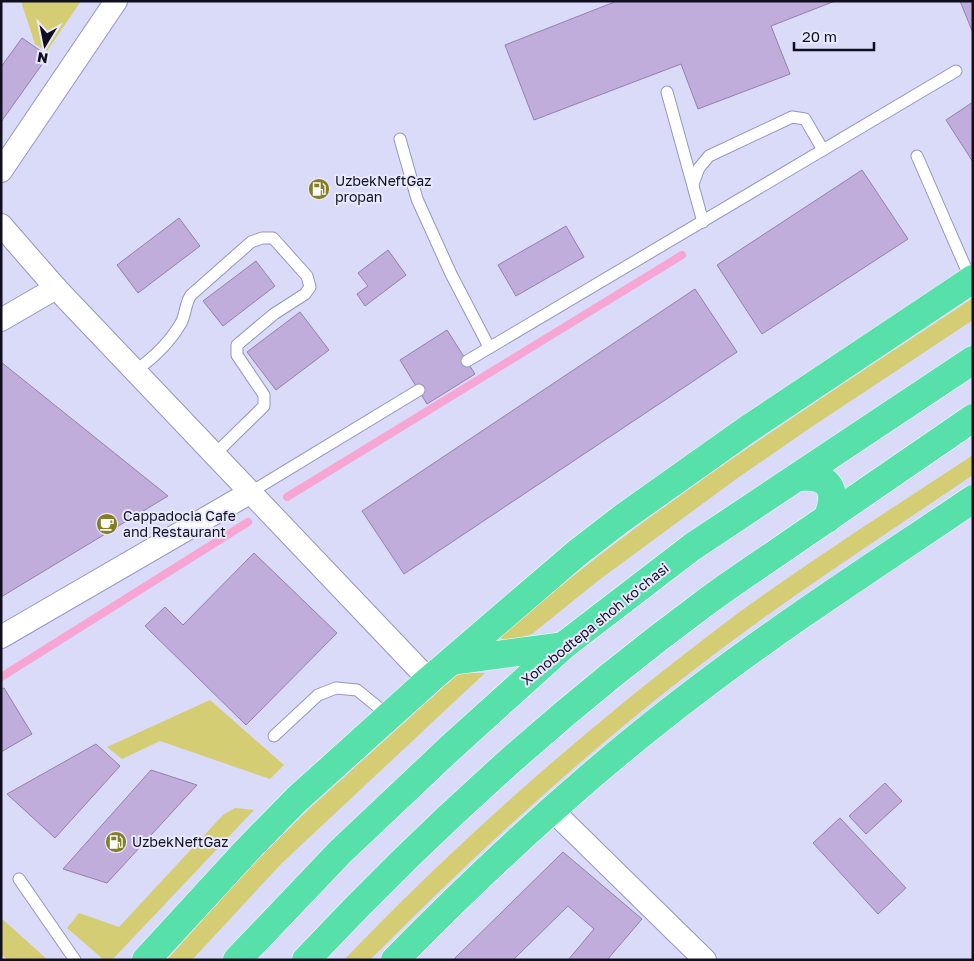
<svg xmlns="http://www.w3.org/2000/svg" width="974" height="961" viewBox="0 0 974 961" font-family="'Golos Text',sans-serif">
  <style>
    .green { fill: #d5cd73 }
    .lines { fill: none; stroke-linecap: round; stroke-linejoin: round }
    .stream { stroke: #f7a5d4; stroke-width: 8 }
    .building { fill: #c1addc; stroke: #9380ac }
    .lane-casing { stroke: #9595c5; stroke-width: 13 }
    .street-casing { stroke: #9595c5; stroke-width: 24 }
    .highway-casing { stroke: #fff; stroke-width: 29 }
    .lane { stroke: #fff; stroke-width: 11 }
    .street { stroke: #fff; stroke-width: 22 }
    .highway { stroke: #58e0ab; stroke-width: 28 }
    .labels { text-anchor: middle; stroke-width: 4; stroke-linejoin: round; paint-order: stroke }
    .poi-label { font-size: 14px; fill: #100f20; stroke: #e8e9fe; text-anchor: start }
    .street-label { font-size: 14px; fill: #100f20; stroke: #e8e9fe }
  </style>
  <rect width="100%" height="100%" fill="#dadbf9"/>
  <g class="green">
    <path d="M21,1H81L47,51L35,44Z"/>
    <path d="M973,298V320L810,428L739,477L599,580L532,634L504,643L500,636C523,618 544,599 567,581C696,478 836,389 973,298Z"/>
    <path d="M973,455V475C892,530 810,583 732,641C602,737 483,846 370,960H344C459,840 585,729 717,629C799,567 887,512 973,455Z"/>
    <path d="M459,673H485L281,864L192,960H167L236,882L271,846L308,810Z"/>
    <path d="M210,700L284,765L270,779L160,741L122,759L107,747Z"/>
    <path d="M235,808L254,810L112,960H104L67,928L79,913L119,927L223,815Z"/>
    <path d="M1,918L48,960H8L1,954Z"/>
  </g>
  <g class="lines">
    <g class="stream">
      <path d="M287,497L682,255"/>
      <path d="M1,677L248,522"/>
    </g>
  </g>
  <g class="building">
    <path d="M617,1H835L771,26L790,74L698,109L681,64L534,120L505,45Z"/>
    <path d="M960,1H973V33Z"/>
    <path d="M22,38L48,56L1,122V67Z"/>
    <path d="M973,102V162L946,120Z"/>
    <path d="M862,170L908,239L762,334L717,265Z"/>
    <path d="M179,218L200,246L138,293L117,265Z"/>
    <path d="M566,226L584,257L516,296L498,265Z"/>
    <path d="M388,250L406,275L365,306L357,294L368,286L358,273Z"/>
    <path d="M256,261L275,286L223,326L203,301Z"/>
    <path d="M695,289L737,352L404,574L362,511Z"/>
    <path d="M300,312L329,350L276,390L247,352Z"/>
    <path d="M447,330L475,374L427,404L400,360Z"/>
    <path d="M1,362L168,496L1,597Z"/>
    <path d="M254,553L337,633L246,725L145,626L165,607L183,625Z"/>
    <path d="M4,688L32,734L1,752V689Z"/>
    <path d="M96,744L120,766L55,838L7,794Z"/>
    <path d="M151,770L197,785L107,883L63,869Z"/>
    <path d="M885,783L902,801L866,834L849,816Z"/>
    <path d="M840,818L906,888L878,914L813,843Z"/>
    <path d="M563,852L642,919L607,960H568L594,929L568,906L513,960H453Z"/>
  </g>
  <g class="lines">
    <g class="lane-casing">
      <g id="lane">
        <path d="M667,92L703,222"/>
        <path d="M400,139L417,199L451,274L489,347"/>
        <path d="M917,156L971,280"/>
        <path d="M693,184L699,168L709,156L792,117L805,119L823,150"/>
        <path d="M467,361L956,71"/>
        <path d="M135,371C152,359 170,342 181,323C186,314 185,303 191,295L251,242L262,238H273L307,276L310,287L305,294L274,314L237,345V355L264,395V406L214,455"/>
        <path d="M251,492L419,390"/>
        <path d="M274,736L318,695L336,688L357,690L389,716"/>
        <path d="M19,879L75,960"/>
      </g>
    </g>
    <g class="street-casing">
      <g id="street">
        <path d="M1,171L116,1"/>
        <path d="M1,225L56,288L429,680"/>
        <path d="M1,320L56,288"/>
        <path d="M1,637L251,492"/>
        <path d="M552,810L705,960"/>
      </g>
    </g>
    <g class="highway-casing">
      <g id="highway">
        <path d="M799,477C830,474 839,491 827,519"/>
        <path d="M452,661L563,646"/>
        <path d="M146,960L248,849L297,799L429,680L577,553L621,519L748,429L973,279"/>
        <path d="M237,960L340,852L449,749L563,646L692,547L973,360"/>
        <path d="M306,960C427,831 560,710 702,605C731,583 761,564 791,543C851,502 912,460 973,418"/>
        <path d="M395,960C489,864 589,772 696,691C785,623 880,562 973,499"/>
      </g>
    </g>
    <use href="#lane" class="lane"/>
    <use href="#street" class="street"/>
    <use href="#highway" class="highway"/>
  </g>
  <defs>
    <g id="fuel-disc" transform="scale(1.125)"><circle r="9.5" fill="#867e25" stroke="#e8e9fe"/><path d="M-5.5-6h7V0h2V4h1.3V-2.5L3-4.5l.8-.8L6-3V5H2.5V1h-1V6h-7ZM-4.2-4.7v3.2H.2V-4.7Z" fill="#fff"/></g>
    <g id="cafe-disc" transform="scale(1.125)"><circle r="9.5" fill="#867e25" stroke="#e8e9fe"/><path d="M-5.5-4.5H6V0H3Q3 3.5 0 3.5H-2.5Q-5.5 3.5-5.5 0ZM3-3.2v2h1.7v-2ZM-6 4.5H4V6H-6Z" fill="#fff"/></g>
  </defs>
  <g fill-rule="evenodd">
    <use href="#fuel-disc" x="319" y="189"/>
    <use href="#cafe-disc" x="107" y="524"/>
    <use href="#fuel-disc" x="116" y="842"/>
  </g>
  <g class="labels">
    <g class="poi-label">
      <text x="335" y="186">UzbekNeftGaz<tspan x="335" dy="16">propan</tspan></text>
      <text x="123" y="521">Cappadocia Cafe<tspan x="123" dy="16">and Restaurant</tspan></text>
      <text x="132" y="847">UzbekNeftGaz</text>
    </g>
    <g class="street-label">
      <text transform="translate(595 624) rotate(-39)" y="5">Xonobodtepa shoh ko'chasi</text>
    </g>
  </g>
  <rect width="974" height="961" fill="none" stroke="#100f20" stroke-width="5"/>
  <g transform="translate(45 45) rotate(190)" stroke="#e8e9fe" stroke-width="4" paint-order="stroke">
  <path d="M0-4L9 19L0 12L-9 19Z" fill="#100f20"/>
  <text y="-8" font-size="14" font-weight="bold" text-anchor="middle" fill="#100f20">N</text>
  </g>
  <path d="M794 42v8h80v-8" fill="none" stroke="#100f20" stroke-width="2.5"/>
  <text x="802" y="42" font-size="15" fill="#100f20" stroke="#e8e9fe" stroke-width="4" paint-order="stroke">20 m</text>
</svg>
